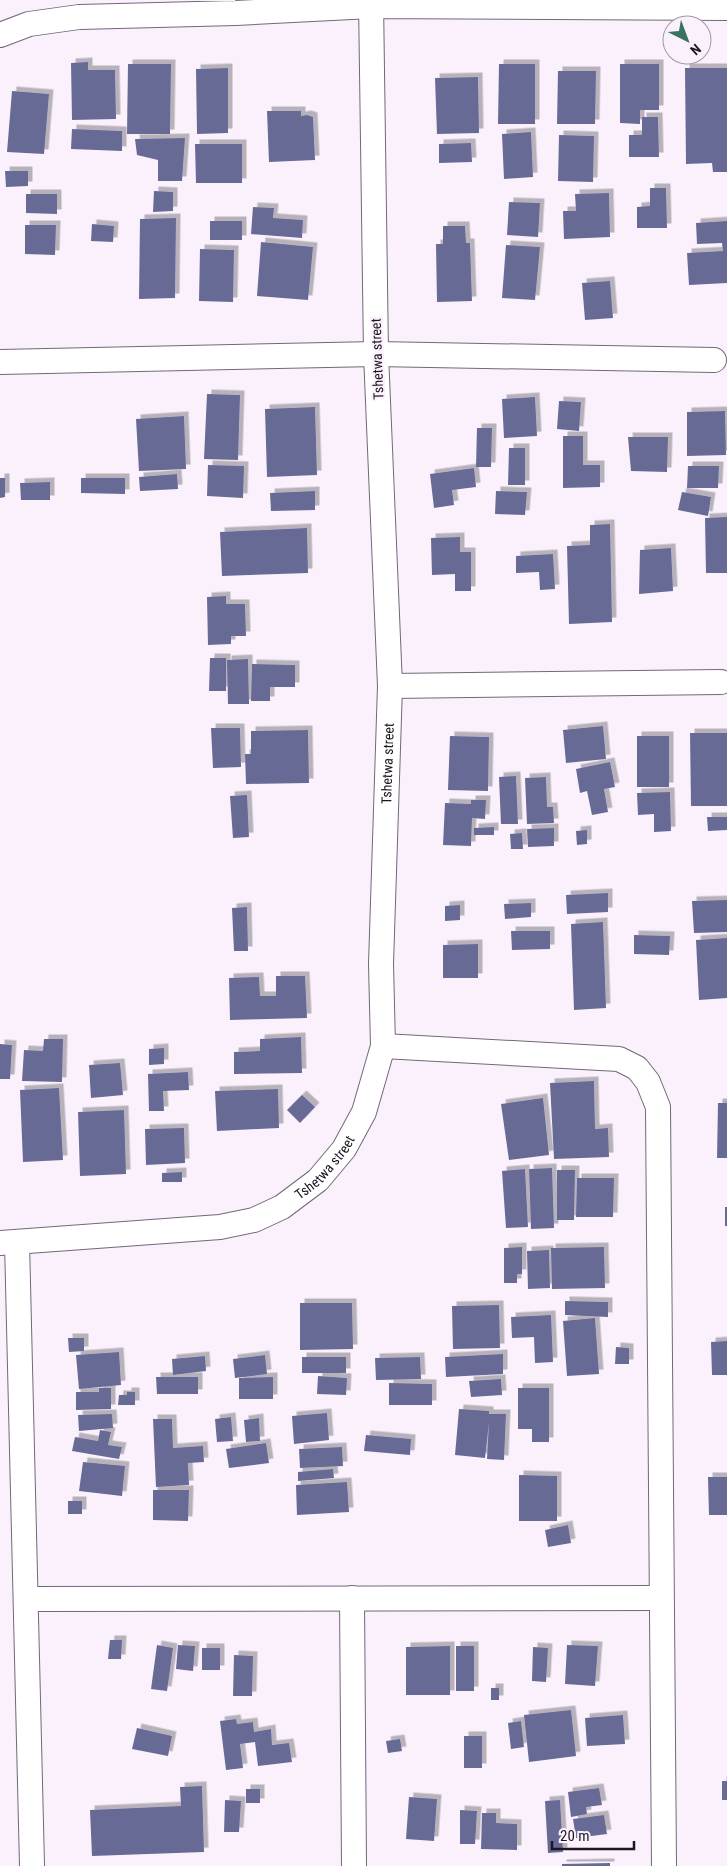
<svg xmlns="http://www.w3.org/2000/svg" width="727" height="1866" viewBox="0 0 727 1866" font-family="'Roboto Condensed',sans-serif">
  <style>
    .building { fill: #686a96; filter: url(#shadow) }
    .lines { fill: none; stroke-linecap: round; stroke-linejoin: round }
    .minor-casing { stroke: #746778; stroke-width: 26 }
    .minor { stroke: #fff; stroke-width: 24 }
    .labels { text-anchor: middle; stroke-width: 4.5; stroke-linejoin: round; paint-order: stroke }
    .street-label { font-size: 14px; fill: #1c161d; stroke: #faf1fd }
  </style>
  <defs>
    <filter id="shadow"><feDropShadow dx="4.5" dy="-4.5" stdDeviation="0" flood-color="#0004"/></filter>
  </defs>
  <rect width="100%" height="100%" fill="#faf1fd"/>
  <g class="building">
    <path d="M88,62V70H115L116,119L72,120L71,63Z"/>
    <path d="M128,64H171L170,134H127Z"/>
    <path d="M499,64H535V124H498Z"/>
    <path d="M620,64H659V110H640V124L620,123Z"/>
    <path d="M228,68V133L197,134L196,69Z"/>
    <path d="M685,68H727V172H713L712,163L686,164Z"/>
    <path d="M558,71H596L595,124H557Z"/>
    <path d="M478,77L479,133L437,134L435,78Z"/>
    <path d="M12,91L49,94L44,154L7,152Z"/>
    <path d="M267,111H301V116L307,115L313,117L315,160L269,162Z"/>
    <path d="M642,117H658L659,157H629V135H642Z"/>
    <path d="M72,129L122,131V151L71,149Z"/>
    <path d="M531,132L533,177L504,179L502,134Z"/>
    <path d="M559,135L594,136L593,182L558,181Z"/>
    <path d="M185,138L182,181H158V160L137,155L135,139Z"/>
    <path d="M471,143L472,162L439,163V144Z"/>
    <path d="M195,144H242V183H196Z"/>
    <path d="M5,171H28V186L6,187Z"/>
    <path d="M650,188H666L667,228H637V207L650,206Z"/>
    <path d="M154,191L173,192V211L153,212Z"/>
    <path d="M609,193L610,237L564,239L563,211H576L575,194Z"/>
    <path d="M26,194H57V214L26,213Z"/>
    <path d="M509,202L540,203L538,237L507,235Z"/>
    <path d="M253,207L274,208L273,218L303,220L302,238L251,234Z"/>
    <path d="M176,218L175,298L139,299L140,219Z"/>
    <rect x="210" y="221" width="32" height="19"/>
    <path d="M727,221V283L689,285L687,253L723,251L722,243L697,244L696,223Z"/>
    <path d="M92,224L114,226L113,242L91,241Z"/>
    <path d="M25,225H56L55,255L25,254Z"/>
    <path d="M443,226H465L466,243H470L472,301L437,302L436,244H443Z"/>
    <path d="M261,242L313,247L308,300L257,296Z"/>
    <path d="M506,245L540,247L535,300L502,298Z"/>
    <path d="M200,249L234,250L233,302L199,301Z"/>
    <path d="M610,281L613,318L585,320L582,283Z"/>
    <path d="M207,394L240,395L238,460L204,459Z"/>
    <path d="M535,397L537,436L504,438L502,399Z"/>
    <path d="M559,401L581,402L579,431L557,429Z"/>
    <path d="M315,407L317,475L267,477L265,409Z"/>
    <path d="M725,411L726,455L687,456V412Z"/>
    <path d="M184,416L186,469L139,471L136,419Z"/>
    <path d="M477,428H492L491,467H476Z"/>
    <path d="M563,436H583V465H600V487L563,488Z"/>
    <path d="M628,437H668L667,472L631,471Z"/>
    <path d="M509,448H525V485H508Z"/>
    <path d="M208,465L244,466L243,498L207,496Z"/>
    <path d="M688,466H719L718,488H687Z"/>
    <path d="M474,468L476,487L452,490L454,505L434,508L430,474Z"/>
    <path d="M177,474L178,489L140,491L139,477Z"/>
    <path d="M0,478H5V497L0,498Z"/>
    <path d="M81,478H125V494L81,493Z"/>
    <path d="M50,482V500H21L20,483Z"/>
    <path d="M315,491V510L271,511L270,493Z"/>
    <path d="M496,491L527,492L525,515L495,514Z"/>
    <path d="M682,492L711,497L708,516L678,510Z"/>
    <path d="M727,517V573H706L705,518Z"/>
    <path d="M610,524L612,622L569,624L567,546L590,545V525Z"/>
    <path d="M307,528L308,573L222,576L220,532Z"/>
    <path d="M460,537V552H471V591H455V574L432,575L431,538Z"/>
    <path d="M671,548L673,591L639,594L640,550Z"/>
    <path d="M553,554L555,589L540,590L539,572L516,573V556Z"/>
    <path d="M226,596V604H245L246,636H231V644L208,645L207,597Z"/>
    <path d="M210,658H226V691H209Z"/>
    <path d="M248,659L249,704H228L227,660Z"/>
    <path d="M252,664L295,665V687H270V701H251Z"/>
    <path d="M603,726L606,759L566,763L563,730Z"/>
    <path d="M211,728H240L241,767L213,768Z"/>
    <path d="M308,730L309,783L246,784L245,754H251V731Z"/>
    <path d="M690,733H727V806H691Z"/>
    <path d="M450,736L489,737L488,791L448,790Z"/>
    <rect x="637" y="736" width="32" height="51"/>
    <path d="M610,762L615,787L604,789L608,812L592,815L587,791L580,793L576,769Z"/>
    <path d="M516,776L518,824H501L499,777Z"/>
    <path d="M546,777L547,807H553L554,823L527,824L525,778Z"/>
    <path d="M670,792L671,831L654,832V814L638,815L637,793Z"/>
    <path d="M247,795L249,837L233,838L230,796Z"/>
    <path d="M471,800H486L485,819L472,818L471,846L443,845L445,803L471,804Z"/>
    <path d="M707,817H727V830L708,831Z"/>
    <path d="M494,827V835H474V828Z"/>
    <path d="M554,828V846L528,847L527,829Z"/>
    <path d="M587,830V844L577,845L576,831Z"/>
    <path d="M522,833L523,849H511L510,834Z"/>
    <path d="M608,893V912L567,914L566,895Z"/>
    <path d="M727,900V932L694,933L692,901Z"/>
    <path d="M531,903V917L505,919L504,904Z"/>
    <path d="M460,905V920L445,921V906Z"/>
    <path d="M247,907L248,951H234L232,908Z"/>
    <path d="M603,922L606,1008L574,1010L571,924Z"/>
    <path d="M511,931H550V949L512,950Z"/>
    <path d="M634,935L670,936L669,955L634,954Z"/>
    <path d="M727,938V998L699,1000L696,940Z"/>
    <path d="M478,944V978H443V945Z"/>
    <path d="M276,976H305L307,1018L230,1020L229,978L259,977L260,996H276Z"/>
    <path d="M301,1037L302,1073L234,1074V1052L260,1051V1039Z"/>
    <path d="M44,1039H63L62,1082L22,1081L24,1050L43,1051Z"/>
    <path d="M0,1044L12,1045L10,1079H0Z"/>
    <path d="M164,1048V1064L149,1065V1049Z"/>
    <path d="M120,1063L123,1095L91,1098L89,1065Z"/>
    <path d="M188,1072L189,1090L163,1091L164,1111H149L148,1074Z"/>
    <path d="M594,1081L595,1129L608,1128L609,1157L554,1159L550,1083Z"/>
    <path d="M59,1088L63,1160L23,1162L20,1090Z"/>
    <path d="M278,1089L279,1128L217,1131L215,1091Z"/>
    <path d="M302,1095L315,1107L300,1123L287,1110Z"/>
    <path d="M543,1098L549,1155L509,1160L501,1104Z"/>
    <path d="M718,1103H727V1158H717Z"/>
    <path d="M124,1110L126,1174L80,1176L78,1112Z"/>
    <path d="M184,1128L185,1163L146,1165L145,1129Z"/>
    <path d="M552,1168L554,1228L531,1229L529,1169Z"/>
    <path d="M525,1169L528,1227L506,1228L502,1171Z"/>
    <path d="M557,1170H575L574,1220H557Z"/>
    <path d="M182,1172V1182H162V1173Z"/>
    <path d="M577,1178H614L613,1217H576Z"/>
    <rect x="725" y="1207" width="2" height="19"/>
    <path d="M522,1247V1274H517V1283H504V1248Z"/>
    <path d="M604,1247L605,1288L552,1289L551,1248Z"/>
    <path d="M549,1250L550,1288L528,1289L527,1251Z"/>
    <path d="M565,1301L608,1302V1317L565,1315Z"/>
    <path d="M300,1303H352L353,1349L300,1350Z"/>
    <path d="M499,1305L500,1348L453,1349L452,1306Z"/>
    <path d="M551,1315L553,1362L535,1363L534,1337L512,1338L511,1317Z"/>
    <path d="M595,1318L599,1374L567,1376L563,1321Z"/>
    <path d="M68,1338H84V1351L69,1352Z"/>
    <path d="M727,1341V1375H712L711,1342Z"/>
    <path d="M616,1347L629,1348V1364H615Z"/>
    <path d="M119,1352L121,1385L79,1389L76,1355Z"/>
    <path d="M503,1354V1374L446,1377L445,1357Z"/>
    <path d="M265,1355L267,1374L235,1378L233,1359Z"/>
    <path d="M205,1356L206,1371L173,1375L172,1359Z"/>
    <rect x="302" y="1357" width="44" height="16"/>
    <path d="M420,1357L421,1379L376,1380L375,1358Z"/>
    <path d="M318,1376L347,1378L346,1395L317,1394Z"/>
    <path d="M156,1377H198V1394H157Z"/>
    <path d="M273,1377V1399H239V1378Z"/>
    <path d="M501,1379L502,1395L471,1397L469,1381Z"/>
    <path d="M389,1383L432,1384V1405H389Z"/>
    <path d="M99,1388H111V1409L76,1410V1392H99Z"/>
    <path d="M518,1388H549V1442H532V1429H518Z"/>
    <path d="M127,1392H135V1405H118L119,1395H127Z"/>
    <path d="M459,1409L489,1411V1414H506L504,1460L487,1459L489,1422L485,1458L455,1455Z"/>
    <path d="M327,1413L329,1440L294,1444L292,1416Z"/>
    <path d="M112,1414L113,1428L79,1431L78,1415Z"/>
    <path d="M231,1417L233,1441L217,1442L215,1419Z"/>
    <path d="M259,1418L260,1441L246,1442L244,1420Z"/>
    <path d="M153,1419H172L173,1448L203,1446L204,1462L188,1463L189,1485L156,1487Z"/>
    <path d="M100,1430L111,1432L108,1445L122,1447L119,1459L72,1451L75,1437L98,1441Z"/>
    <path d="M366,1435L411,1439L410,1455L364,1451Z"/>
    <path d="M266,1443L269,1463L229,1468L226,1449Z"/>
    <path d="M342,1447L343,1466L300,1468L299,1449Z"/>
    <path d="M83,1462L125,1466L122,1496L79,1491Z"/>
    <path d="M333,1469L334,1478L298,1481V1472Z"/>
    <path d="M519,1475L557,1476V1521H519Z"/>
    <path d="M708,1477H727V1515H709Z"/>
    <path d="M347,1482L349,1512L297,1515L296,1485Z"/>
    <path d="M153,1490H189L188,1521L153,1520Z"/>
    <rect x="68" y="1501" width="14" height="13"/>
    <path d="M568,1525L571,1543L548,1547L545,1530Z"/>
    <path d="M110,1640H122L121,1659H108Z"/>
    <path d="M157,1645L173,1648L167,1691L151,1689Z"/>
    <path d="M178,1645L195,1646L193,1671L176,1669Z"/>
    <path d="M567,1645L598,1646L595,1686L565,1684Z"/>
    <path d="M450,1646V1695H406V1647Z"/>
    <rect x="456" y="1646" width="18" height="45"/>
    <path d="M533,1647L548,1648L546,1682L532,1681Z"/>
    <rect x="202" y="1648" width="18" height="22"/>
    <path d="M234,1655L253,1656L252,1696H233Z"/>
    <rect x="491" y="1688" width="8" height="12"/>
    <path d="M571,1710L576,1756L529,1762L524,1715Z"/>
    <path d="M623,1715L625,1744L587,1746L585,1718Z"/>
    <path d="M236,1719L237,1724L253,1722L254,1732L271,1729L272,1745L289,1743L292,1762L258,1766L255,1742L240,1744L243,1768L226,1770L220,1721Z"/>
    <path d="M521,1721L524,1747L511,1749L508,1723Z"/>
    <path d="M137,1728L172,1736L168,1756L132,1749Z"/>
    <rect x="464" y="1736" width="18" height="32"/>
    <path d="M400,1739L402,1751L388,1753L386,1741Z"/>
    <rect x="722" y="1781" width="5" height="19"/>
    <path d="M202,1786L204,1852L92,1856L90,1810L181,1806L180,1787Z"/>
    <path d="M599,1788L602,1805L586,1807L587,1814L571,1817L568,1792Z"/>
    <rect x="246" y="1789" width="14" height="14"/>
    <path d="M409,1797L437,1799L434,1841L406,1839Z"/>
    <path d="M225,1800L241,1801L239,1832H224Z"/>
    <path d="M560,1800L563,1852L548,1853L545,1801Z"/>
    <path d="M460,1810L477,1811L475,1844H460Z"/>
    <path d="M482,1813H496V1823L517,1824V1850L481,1849Z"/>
    <path d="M604,1815L607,1834L576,1838L573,1819Z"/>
    <path d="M610,1863V1866H562V1864Z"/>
  </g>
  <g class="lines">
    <g class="minor-casing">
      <g id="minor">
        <path d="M0,35L29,24L79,17L236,13L371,6L727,8"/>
        <path d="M0,362L376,354L714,360"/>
        <path d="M390,686L721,682"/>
        <path d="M383,1046L619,1059L637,1068L648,1082L658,1107L664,1866"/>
        <path d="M17,1242L32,1866"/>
        <path id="s1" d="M0,1243L220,1227L254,1220L282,1207L318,1180L344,1149L364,1112L383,1046L381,964L390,686L376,354L371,0"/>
        <path d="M352,1598L354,1866"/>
        <path d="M26,1599L661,1598"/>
      </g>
    </g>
    <use href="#minor" class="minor"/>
  </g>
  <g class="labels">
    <g class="street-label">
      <text transform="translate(377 359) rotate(-92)" y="5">Tshetwa street</text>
      <text dy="5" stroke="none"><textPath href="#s1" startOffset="765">Tshetwa street</textPath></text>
      <text dy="5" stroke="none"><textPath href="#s1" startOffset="345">Tshetwa street</textPath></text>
    </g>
  </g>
  <g transform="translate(687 40) rotate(138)"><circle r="24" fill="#faf1fd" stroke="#a199a3"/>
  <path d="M0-4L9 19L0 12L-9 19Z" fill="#38745f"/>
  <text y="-8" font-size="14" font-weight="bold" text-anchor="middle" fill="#1c161d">N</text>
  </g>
  <path d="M552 1841v8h82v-8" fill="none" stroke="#1c161d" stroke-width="2.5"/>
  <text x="560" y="1841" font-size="15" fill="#1c161d" stroke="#faf1fd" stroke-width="4" paint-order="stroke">20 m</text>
</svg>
